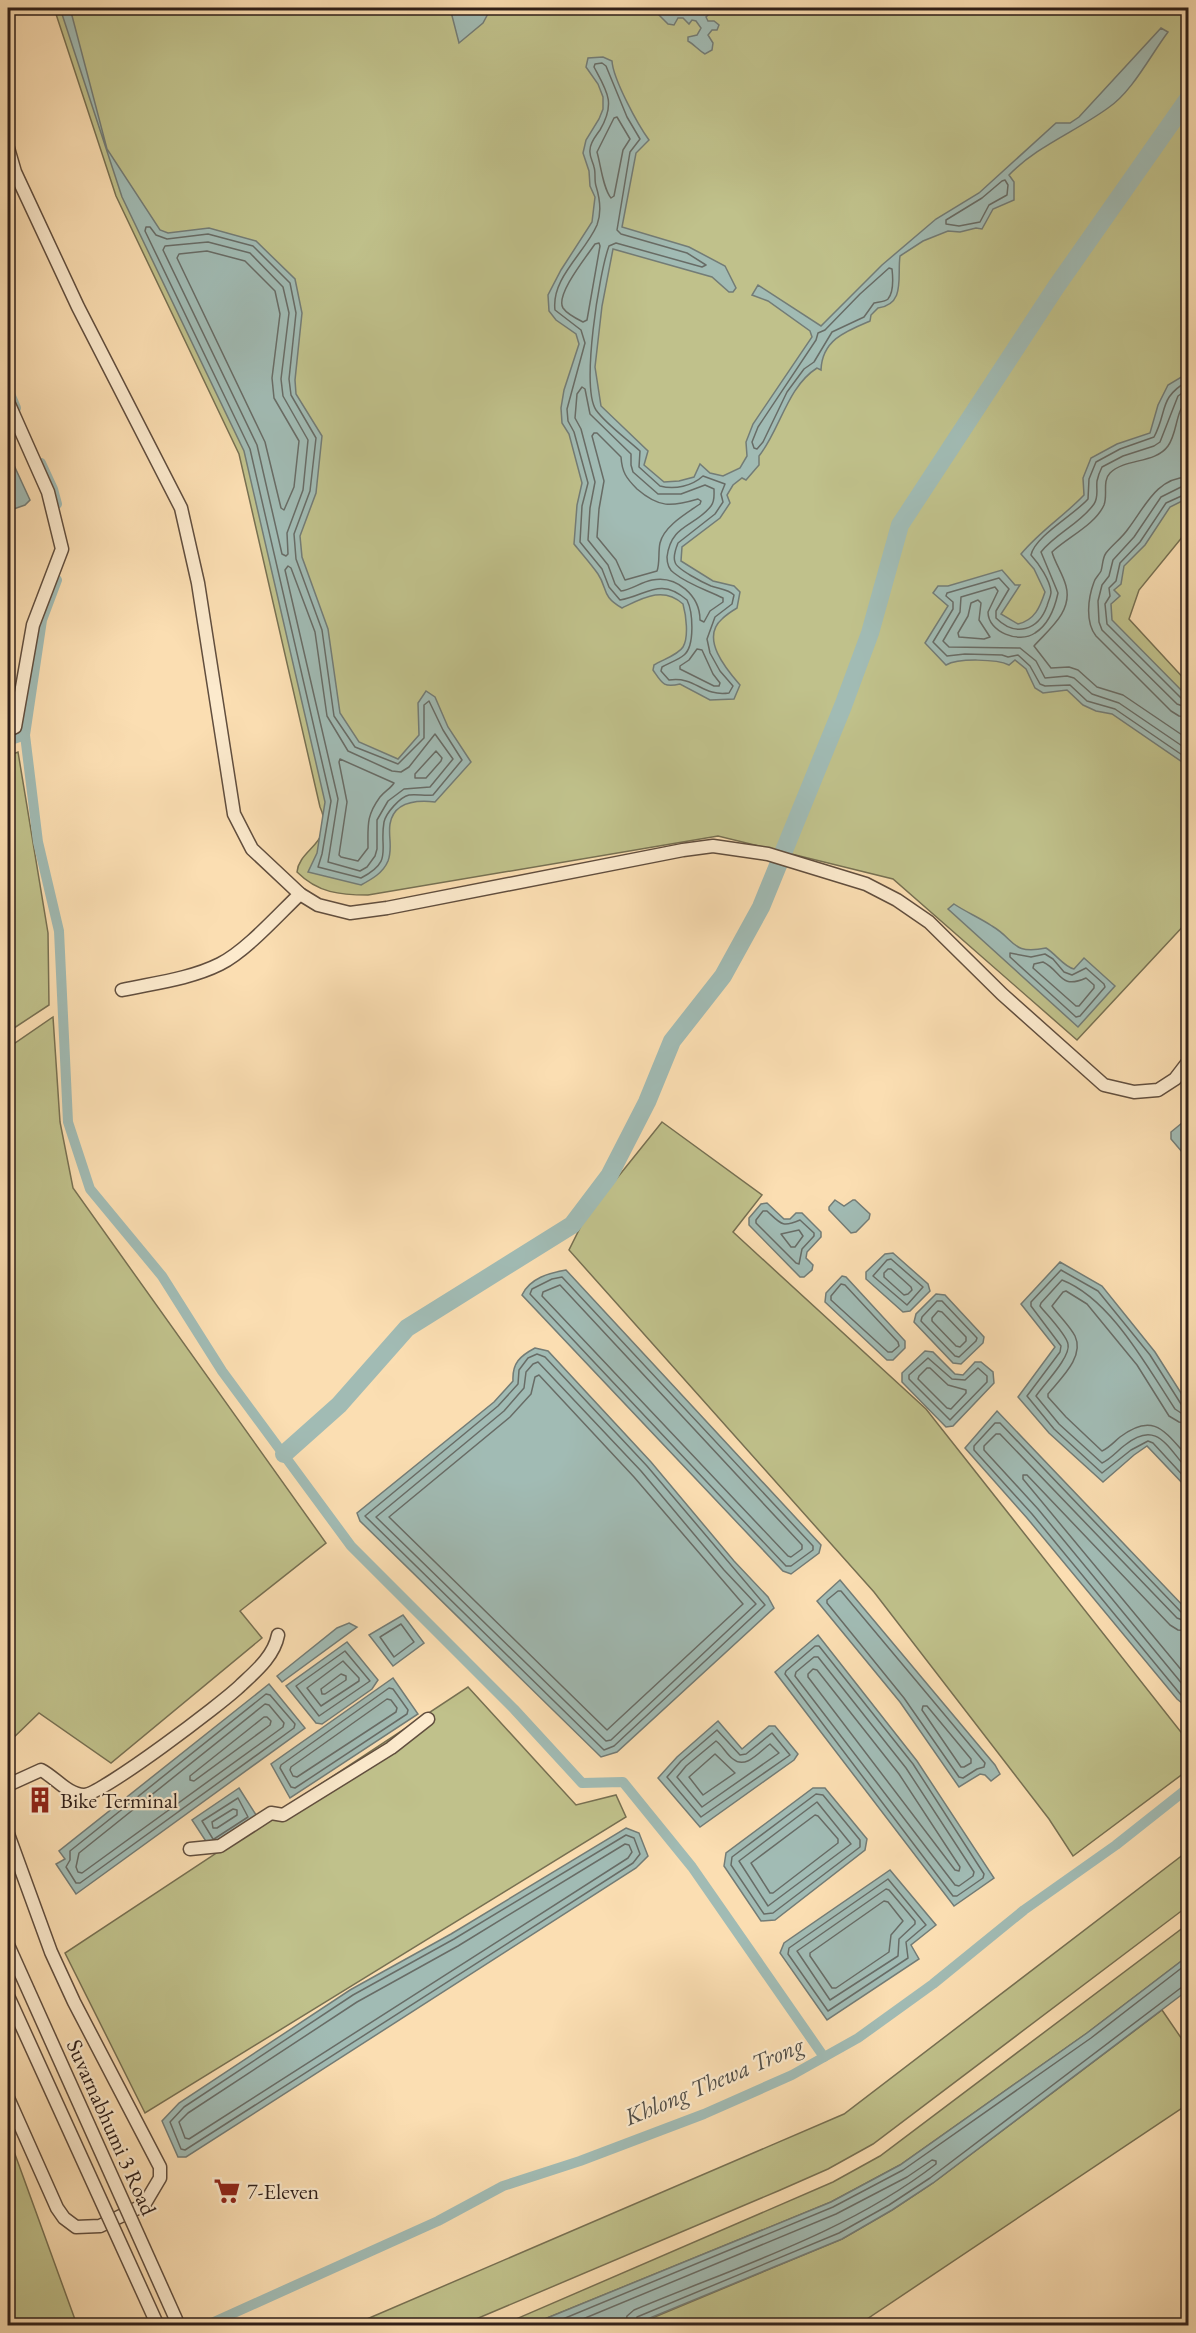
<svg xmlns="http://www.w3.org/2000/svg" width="1196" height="2333" viewBox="0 0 1196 2333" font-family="'EB Garamond',serif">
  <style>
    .green { fill: #c0c18b; stroke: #777052; stroke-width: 1.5 }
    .water { fill: #a1bbb4; stroke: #737c76; stroke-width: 1.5 }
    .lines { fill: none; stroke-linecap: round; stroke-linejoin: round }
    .shore { stroke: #686c66; stroke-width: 1.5 }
    .canal { stroke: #a1bbb4; stroke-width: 10 }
    .river { stroke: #a1bbb4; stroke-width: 18 }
    .minor-casing { stroke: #614e3e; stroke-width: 15 }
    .minor { stroke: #fceacd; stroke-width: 12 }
    .minor-bridge-casing { stroke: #614e3e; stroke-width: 15; stroke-linecap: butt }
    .minor-bridge { stroke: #fceacd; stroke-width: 12 }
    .labels { text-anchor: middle; stroke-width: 4.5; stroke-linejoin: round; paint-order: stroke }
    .poi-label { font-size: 22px; fill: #2e1e18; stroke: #fceacd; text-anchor: start }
    .street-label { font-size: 22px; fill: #2e1e18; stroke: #fceacd }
    .water-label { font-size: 24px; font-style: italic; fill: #504d47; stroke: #fceacd }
  </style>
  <rect width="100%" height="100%" fill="#fbdeb2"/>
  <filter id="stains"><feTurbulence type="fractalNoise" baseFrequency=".00333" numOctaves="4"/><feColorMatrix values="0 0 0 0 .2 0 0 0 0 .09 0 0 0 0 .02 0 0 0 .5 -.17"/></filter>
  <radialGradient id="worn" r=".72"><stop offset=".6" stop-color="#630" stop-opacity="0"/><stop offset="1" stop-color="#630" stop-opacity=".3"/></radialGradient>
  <g class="green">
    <path d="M54,8H1188V530L1139,590L1129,619L1188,683V921L1077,1040L893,879L718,836L368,895C340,895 318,893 297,872C299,848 336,843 320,807L239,454L116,196Z"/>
    <path d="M18,752L48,933L49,1005L8,1032V756Z"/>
    <path d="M53,1017L60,1122L73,1188L326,1543L240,1611L262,1638L111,1763L39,1713L8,1743V1048Z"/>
    <path d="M662,1122L762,1195L733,1232L926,1409L1188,1741V1770L1073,1856L1049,1819L874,1592L569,1250L585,1218Z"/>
    <path d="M468,1687L576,1805L616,1795L626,1817L145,2113L65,1953Z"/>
    <path d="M1188,1851V1906L873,2144L828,2169L778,2191L462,2325H353L844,2114Z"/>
    <path d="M1188,1924V1956L1087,2033L900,2165L831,2202L530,2325L500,2326L833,2182L880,2156Z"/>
    <path d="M1162,2010L1188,2048V2104L858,2325L633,2326L842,2239L892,2210L933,2183Z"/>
    <path d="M8,2135L77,2325H8Z"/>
  </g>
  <g class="water">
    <path d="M60,8H70L107,149L160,230L168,233L209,228L256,241L295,279L302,313L295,380L296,394L322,436L316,493L300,536L302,557L328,629L340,713L359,742L398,759L419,735L418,703L426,691L435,697L448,727L471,762L435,802C417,800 394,801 390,824C388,836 393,848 388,861C383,873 372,879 361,885L308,872L317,853L325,802L244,451L122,197Z"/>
    <path d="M450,8H491L483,23L459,43Z"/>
    <path d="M652,8H698L700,11H703L708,15L706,17L708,21H714L719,25L717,30H712L708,35L713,43L712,50L705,54C698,50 695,45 688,41V37L697,35L701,28L696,21L692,20L689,24L683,18H678L674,25L668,24Z"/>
    <path d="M1161,28L1168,32C1150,56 1132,92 1108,108C1075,132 1037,146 1009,175L1014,182V200L993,209L982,229L976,228L960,232L948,231L923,241L900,256C897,277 906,304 878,308L871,315L870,321C846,331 822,340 821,370L817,368C787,387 780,430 759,456V465L746,480L742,478L733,485L727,495L730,503L720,518L682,547L681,561L713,581L734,586L740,592L737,608C732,611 726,615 722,619C700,638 726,669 740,685L734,699L710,700L680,684C663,688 662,683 653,670L654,665C662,660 678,655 683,647C689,637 686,615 683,604C663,586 643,598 622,608C601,596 608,589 598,574C591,564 582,554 574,544L577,505L582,483L569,434L562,423L561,408L564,390L579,344L576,334L556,320L549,311L548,295L561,270L592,222L595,197L590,186L589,171L583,153L586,140L599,119L603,109V97L598,84L586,67L588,58L603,57L612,61C613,79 638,125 649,140L636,153L622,227L689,247L725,266L736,288L733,292H729L712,277L613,249L602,306L595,367L601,406L648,451L644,465L664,482L679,481L694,477L700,464L710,473L723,476L740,468L747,456L746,442L753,424L812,337L810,331L768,301L752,295L758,285L821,326L882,265L936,219L979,193L1056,123H1070L1079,117Z"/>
    <path d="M1188,373V498L1170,507L1145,545L1124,566L1121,584L1114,590L1120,596L1111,604L1112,620L1188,697V766L1112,714L1096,711L1083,705L1067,690L1043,693L1035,688L1026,669L1015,660L1009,665C997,659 958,658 946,665L925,643L948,606L933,593L938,586H948L1002,570L1015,585H1020L1001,614L1018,624C1035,620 1040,607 1045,592L1034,569L1021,554C1041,530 1063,517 1084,495L1083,478L1091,458L1117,444L1150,433L1158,405L1168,385Z"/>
    <path d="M8,458L12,461L30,500L25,505L8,511Z"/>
    <path d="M954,904C966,912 980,918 992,926C1016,940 1011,955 1046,948C1056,954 1064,967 1074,969L1084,958L1115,986L1078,1027L948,909Z"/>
    <path d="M1188,1118V1159L1171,1139V1132Z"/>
    <path d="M835,1200L844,1206L853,1200H855L870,1214L869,1219L856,1232L851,1233L829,1210V1207Z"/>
    <path d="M767,1203L784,1219H790L796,1213H802L821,1232V1237L807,1252L806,1258L813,1265L812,1270L804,1277H800L749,1225V1218L761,1204Z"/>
    <path d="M893,1253L928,1284L930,1291L910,1311L903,1312L866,1279V1272L885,1254Z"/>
    <path d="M1060,1262L1102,1286L1155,1352L1188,1404V1485L1187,1488L1147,1446L1134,1455L1103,1482L1049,1433L1018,1397L1055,1347L1021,1304Z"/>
    <path d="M566,1270L821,1545L819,1553L791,1574L783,1571L522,1295C530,1278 549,1273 566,1270Z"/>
    <path d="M842,1276L846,1277L905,1341V1348L893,1360H887L825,1302L826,1293Z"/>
    <path d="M936,1294L945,1295L984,1337L983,1343L961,1364L953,1363L914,1322L916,1314Z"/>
    <path d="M535,1348L548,1351L651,1462L734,1561L768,1597L774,1608L617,1752L601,1757L360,1521L357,1513L494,1402L513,1381C512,1363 520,1356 535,1348Z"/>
    <path d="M925,1351L933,1352L955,1374L963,1375L975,1362H981L993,1372L994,1383L953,1426L946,1427L902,1382V1373Z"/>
    <path d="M997,1411L1188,1611V1708L1177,1699L1027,1518L965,1448Z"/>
    <path d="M840,1580L995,1765L1000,1774L991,1781L985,1775L980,1774L959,1787L900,1702L817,1601Z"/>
    <path d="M403,1615L424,1643L393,1666L369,1635Z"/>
    <path d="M349,1623L357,1627L282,1682L277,1676L337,1628Z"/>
    <path d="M818,1635L917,1761L994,1878L954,1906L775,1672Z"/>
    <path d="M347,1642L378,1680L372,1689L322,1724L316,1723L286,1686Z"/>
    <path d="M393,1678L418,1714L290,1798L271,1764Z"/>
    <path d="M269,1684L305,1728L76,1894L56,1864L65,1859L59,1851Z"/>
    <path d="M718,1721L742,1749L769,1726H775L798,1754L794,1760L700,1827L658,1778L677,1757Z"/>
    <path d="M239,1788L258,1818L211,1849L192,1820Z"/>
    <path d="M813,1788H825L867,1839L865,1850L775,1920L761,1921L724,1866L726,1853Z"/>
    <path d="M626,1828L639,1833L648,1856L636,1868L186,2157H178L162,2121L179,2103L350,1990L451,1934Z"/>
    <path d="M890,1870L936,1925L911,1945L919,1959L827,2020L780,1953L784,1943Z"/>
    <path d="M1188,1956V1990L933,2183L892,2210L842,2239L633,2325H530L831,2202L900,2165L1087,2033Z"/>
  </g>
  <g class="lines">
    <g class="shore">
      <path d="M602,63L606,66L627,117L640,139L630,152L617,230L621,234L687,253L706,265L702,267L616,243L609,246C599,273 581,387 596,410C606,424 627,439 640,451L639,467L660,486C675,490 692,486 703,476L725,484L721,494L723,502L715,514L678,543C676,548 673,557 675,562C676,569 704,583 711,586C719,589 728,589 734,595L732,604L715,617L707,639L710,653L720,671L733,686L729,693C702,697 696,676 669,680L661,671L662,667C669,663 678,660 684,655C695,646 693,612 687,600C660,576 646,596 620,600L609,587L602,569L580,542L582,506L588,483L574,432L568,421L567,409L585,343L581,330L555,310C551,278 585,253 597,225C602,212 600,199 596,186C594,180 596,173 594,167C593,162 589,156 590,150C590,142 596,136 600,130C616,103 607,91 594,67L595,64Z"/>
      <path d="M617,117L630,139L623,150L614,196L611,198C603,188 601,166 597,152L614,118Z"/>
      <path d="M1005,180L1008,185L1007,195L989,205L980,222L959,226L946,224V220L982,198L1002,181Z"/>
      <path d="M146,227H150L156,235L167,239L208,234L253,246L290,283L296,313L289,379L291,395L316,438L310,491L294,534L296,559L322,630L334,716L355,747L398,764L424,738V705L429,701L443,730L462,760L433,795C425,796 417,794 409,795C400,797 386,813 384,822C379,850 394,861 361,878L318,867L322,854L331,801L250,449L145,231Z"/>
      <path d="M208,242L250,253L283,287L289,313L281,379L283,396L308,440L303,490L287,533L288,554L286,556L282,554L257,445L163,250L165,246Z"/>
      <path d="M599,243L600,246L587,320L583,322C577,319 567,314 563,308C555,295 587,256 595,244Z"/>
      <path d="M207,251L245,261L275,291L280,314L272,378L274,398L299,441L294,487L284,510L281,508L265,442L177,258L179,254Z"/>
      <path d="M889,268L892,269C893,278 894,292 888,299C885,302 878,302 874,303L864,317L832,332L814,362L804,369L787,392L763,442L757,449L754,448L752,442L758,427L816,340L818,333L825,330L860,294Z"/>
      <path d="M1188,381C1158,398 1168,411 1154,437L1120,449L1096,462L1089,479L1088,499C1074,515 1035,536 1031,555C1039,564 1050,580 1051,592C1051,596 1048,602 1047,606C1038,631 1015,637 996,618V611L1009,589L999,578L947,593L946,596L953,602V609L933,642L947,656L965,654L1002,655L1008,657L1018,655L1030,666L1040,684L1045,686L1070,685L1087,701L1115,709L1188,759"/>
      <path d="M582,387L585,389L590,414L631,454V465L633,472L658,494H681L705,485L714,489C714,495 715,501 711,506C695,527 671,524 667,557C667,563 668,569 674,573C689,585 707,590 723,598V602L710,611L704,622L700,620C700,596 677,575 652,580C641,582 631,590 621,591L615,584L608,565L588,540L590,508L595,482L581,429L575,418L577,394Z"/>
      <path d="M1188,389L1178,396L1160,442L1154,446L1123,456L1102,467C1100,471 1098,476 1097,481C1096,489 1099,497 1094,504C1080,524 1056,533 1041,552L1058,593C1055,607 1048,625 1035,633C1019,644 988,632 988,612L998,591L995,587L961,597L960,612L943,641L949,647L1020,648L1036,661L1045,678L1067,676L1074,678L1092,694L1119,703L1188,750"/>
      <path d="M1188,400C1175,410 1178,432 1168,446C1155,464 1125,458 1110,473C1102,481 1108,495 1104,505C1095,525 1068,537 1052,552C1055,563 1063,574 1066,586C1073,612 1048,630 1034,646L1051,668L1069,667L1078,670L1097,687L1123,695L1188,739"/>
      <path d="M594,433H597L621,457C622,472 626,478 637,489C659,508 671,507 698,499L701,501L700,504C687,513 664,526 660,543C658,552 660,563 657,571L625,580L616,560L597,537L599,509L604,481L592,436Z"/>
      <path d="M1188,477C1156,478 1145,507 1128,529C1122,538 1113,544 1106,553C1102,559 1103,565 1101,571C1099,575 1095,578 1094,582C1088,598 1085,622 1096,636L1171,711L1179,716L1188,717"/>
      <path d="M1188,486L1181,487L1161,497L1134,537L1113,560L1109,576L1102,585L1098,601L1099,622L1102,630L1177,704L1188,708"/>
      <path d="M1188,493L1166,503L1140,542L1120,563L1116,581L1109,588L1110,596L1105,604L1107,624L1182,699L1188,700"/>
      <path d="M288,566L291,568L315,632L327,716L348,751L392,771L401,772L409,767L435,734L453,759L430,787L404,789L388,801L377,820V849L375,856L367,867L360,871L328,862L338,799L285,570Z"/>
      <path d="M978,600L981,603L979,620L990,637L984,639L959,637L958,633L968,616L971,603Z"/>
      <path d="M697,649L702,650L713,674L720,683L719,686H714L680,669V666L689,660Z"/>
      <path d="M436,751L442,758L441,761L426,778H415V774Z"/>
      <path d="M340,759L394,783C391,788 385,791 380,797C366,816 368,826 368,848L358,861L341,857L339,855L347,802L339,762Z"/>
      <path d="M1010,953L1031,957L1045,954L1053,959L1064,972L1072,975L1086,968L1104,984L1105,987L1080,1016L1076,1017L1010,957Z"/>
      <path d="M1043,962C1062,971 1059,990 1086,978L1094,985V988L1079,1006H1076L1033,968L1034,964Z"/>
      <path d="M763,1211H767C781,1224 782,1228 800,1220L814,1233V1236L802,1249L799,1264L796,1263L756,1223V1220Z"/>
      <path d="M799,1230L803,1236L795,1247H791L781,1234Z"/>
      <path d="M891,1259L923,1287L907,1305L873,1276L887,1260Z"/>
      <path d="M888,1269H891L911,1287L912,1290L908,1294L904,1295L884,1277V1273Z"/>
      <path d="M562,1277L813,1546V1550L791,1566H786L530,1294L532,1289L552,1279Z"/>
      <path d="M841,1284L845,1285L898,1342L899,1346L892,1352H888L831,1300V1296Z"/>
      <path d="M560,1285L802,1545V1549L791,1557L788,1556L542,1296L543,1292Z"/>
      <path d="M937,1301H942L977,1338L976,1341L959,1357L955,1356L921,1321L922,1317Z"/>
      <path d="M938,1311L942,1312L966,1337V1341L960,1347L956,1346L932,1321V1318Z"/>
      <path d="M537,1354L545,1357L647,1466L765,1605L614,1746L604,1750L365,1516L498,1406L518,1384L519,1370L528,1358Z"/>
      <path d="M928,1358L952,1379L965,1380L978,1368L987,1376V1382L950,1420L909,1379V1375Z"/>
      <path d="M538,1362L641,1471L724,1570L756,1604L611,1740L606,1741L376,1517L504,1411L524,1388L526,1372L533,1364Z"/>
      <path d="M927,1368H930L948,1385L966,1390V1393L951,1409L947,1408L918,1379L919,1376Z"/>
      <path d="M539,1375L634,1477L743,1604L607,1730L389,1517L510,1417L531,1394L535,1377Z"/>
      <path d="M1188,1407L1181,1404L1150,1355L1098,1291L1061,1270L1031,1302V1306L1061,1346L1060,1352L1027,1396L1054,1429L1102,1473L1131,1450L1148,1441L1153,1443L1188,1481"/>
      <path d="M1188,1415L1181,1413L1175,1409C1147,1367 1111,1299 1062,1280L1041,1303L1040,1306C1047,1315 1066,1334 1068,1344C1071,1357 1044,1384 1036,1396L1059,1424L1102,1463C1111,1459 1117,1451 1125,1445C1157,1419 1167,1447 1188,1470"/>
      <path d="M1188,1424L1179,1422L1169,1416L1137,1365L1087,1304L1066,1291L1063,1292L1052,1306C1059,1316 1069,1325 1075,1336C1085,1357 1060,1379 1048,1394V1397L1066,1417L1102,1451C1109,1448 1114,1442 1120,1437C1154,1411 1165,1432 1188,1457"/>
      <path d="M838,1591H841L985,1763L984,1767L977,1769L963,1778L959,1777L904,1698L827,1603V1600Z"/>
      <path d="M1188,1615L1182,1613L1000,1423H995L974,1446V1450L1032,1514L1181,1695L1188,1700"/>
      <path d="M1188,1622L1177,1618L1000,1434H996L984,1446V1450L1038,1509L1188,1691"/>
      <path d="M401,1624L414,1642L394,1657L380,1637Z"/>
      <path d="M1188,1631L1178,1630L1170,1625L1027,1475H1023V1479L1188,1678"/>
      <path d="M815,1646H819L913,1764L984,1874L983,1878L957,1896H953L785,1674L786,1671Z"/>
      <path d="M345,1651L370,1681L319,1716L296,1686Z"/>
      <path d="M814,1657H818L906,1768L974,1872L973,1876L959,1886L955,1885L795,1676L796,1672Z"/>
      <path d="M343,1661L359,1678V1681L321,1706L307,1688Z"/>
      <path d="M813,1669L817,1670L899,1774L960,1867L959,1871L955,1870L808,1677V1674Z"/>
      <path d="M341,1674L346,1676V1680L325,1694H322L321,1689Z"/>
      <path d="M389,1688L393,1689L408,1710L407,1714L295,1788L291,1787L280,1768L281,1765Z"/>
      <path d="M266,1694L270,1695L295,1724L294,1728L80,1883H76L66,1867L70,1860V1851Z"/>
      <path d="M387,1699L391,1700L397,1708L396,1712L297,1777L293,1776L290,1770L291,1767Z"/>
      <path d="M265,1704L269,1705L284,1723L283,1727L82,1873L78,1872L76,1867L79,1853Z"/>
      <path d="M923,1706H927L971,1759V1763L964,1767H961L922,1710Z"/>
      <path d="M264,1717H267L271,1721L270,1725L194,1781L190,1780V1776Z"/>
      <path d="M717,1730L740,1755L746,1754L772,1733L790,1755L701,1817L667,1777L681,1761Z"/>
      <path d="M716,1741C723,1746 726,1754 733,1759C746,1770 760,1751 770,1744L779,1753L702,1807L677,1777L686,1766Z"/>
      <path d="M715,1754L735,1773L703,1795L689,1777Z"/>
      <path d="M816,1794L823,1795L860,1840V1847L773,1913L764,1914L731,1865L732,1857Z"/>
      <path d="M817,1802L851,1844L768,1906L739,1861Z"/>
      <path d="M233,1809L237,1810V1815L217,1828H213L212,1822Z"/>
      <path d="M815,1815L818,1816L838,1839V1843L773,1893H770L751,1863Z"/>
      <path d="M626,1835L634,1838L640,1854L633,1863L185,2150L181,2149L170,2122L184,2107L353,1995L454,1939Z"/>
      <path d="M213,1839L202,1821L238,1798L248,1817L214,1839"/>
      <path d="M625,1844L629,1845L632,1852L628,1858L189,2139L185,2138L179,2122L188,2113L357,2002L458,1946Z"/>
      <path d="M888,1879L926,1925L906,1942L908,1958L828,2011L788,1954L789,1948Z"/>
      <path d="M886,1889L889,1890L915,1921V1924L899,1939L898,1956L830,2000L797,1951Z"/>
      <path d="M884,1901L888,1902L903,1921L891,1935L889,1952L836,1988H832L810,1956V1953Z"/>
      <path d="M546,2326L833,2207L903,2170L1091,2038L1188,1963"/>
      <path d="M566,2326L836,2214L907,2177L932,2160L936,2161V2164C847,2233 736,2267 634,2310L627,2316L625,2326"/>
      <path d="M633,2326L637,2317L839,2233L889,2205L930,2178L1182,1987L1188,1986"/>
    </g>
    <g class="canal">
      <path d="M8,389L16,408"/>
      <path d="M41,463L53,489L57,504"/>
      <path d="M57,580L42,620L25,735L38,842L59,931L68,1122L90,1189L162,1276L222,1371L351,1546L514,1709L582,1783L623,1782L692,1867L824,2057"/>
      <path d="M8,741L25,735"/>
      <path d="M205,2326L438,2221L503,2186L580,2161L704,2114L792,2075L858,2038L933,1984L1024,1910L1116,1845L1188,1788"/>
    </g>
    <path class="river" d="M284,1454L339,1405L407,1328L572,1225L609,1176L647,1102L672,1041L723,976L761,907L843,706L870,633L900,525L1056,287L1188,99"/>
    <g class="minor-casing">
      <g id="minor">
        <path d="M8,148L15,172L78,307L181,508L198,583L234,814L252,849L300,894L318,905L350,913L387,908L683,850L713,846L768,854L866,884L897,900L929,922L1002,994L1104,1085L1134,1092L1158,1090L1175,1079L1188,1062"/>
        <path d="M8,402L48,492L62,549L33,625L15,727L8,730"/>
        <path d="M122,990C154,983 190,979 220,964C246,951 278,915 300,894"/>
        <path d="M8,1785L41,1770C55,1777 68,1795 84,1795C101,1795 224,1702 241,1685C256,1671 274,1656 278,1635"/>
        <path d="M8,1834L51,1952L74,2002L160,2167V2178L144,2205L100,2226L76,2227L64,2218L57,2208L8,2098"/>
        <path d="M190,1849L220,1846L271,1813L283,1815L391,1748L428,1719"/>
      </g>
    </g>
    <use href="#minor" class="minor"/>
    <g class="minor-bridge-casing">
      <g id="minor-bridge">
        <path d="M8,1945L179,2326"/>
        <path d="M8,1996L158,2326"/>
      </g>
    </g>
    <use href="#minor-bridge" class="minor-bridge"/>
  </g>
  <defs>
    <g id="building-bare" transform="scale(2.07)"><path d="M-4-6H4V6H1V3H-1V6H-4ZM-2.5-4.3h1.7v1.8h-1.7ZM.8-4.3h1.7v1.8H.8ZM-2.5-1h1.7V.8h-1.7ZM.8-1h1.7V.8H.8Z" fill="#8f2418" stroke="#fceacd" stroke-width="2.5" paint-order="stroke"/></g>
    <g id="supermarket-bare" transform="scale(2.07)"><path d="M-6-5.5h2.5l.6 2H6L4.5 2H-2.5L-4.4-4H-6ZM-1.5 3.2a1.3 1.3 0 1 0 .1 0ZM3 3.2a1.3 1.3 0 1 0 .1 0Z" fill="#8f2418" stroke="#fceacd" stroke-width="2.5" paint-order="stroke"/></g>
  </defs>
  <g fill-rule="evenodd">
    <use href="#building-bare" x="40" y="1800"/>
    <use href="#supermarket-bare" x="227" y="2191"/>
  </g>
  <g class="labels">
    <g class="poi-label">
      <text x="60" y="1808">Bike Terminal</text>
      <text x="247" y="2199">7-Eleven</text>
    </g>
    <g class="street-label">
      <text transform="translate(112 2127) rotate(66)" y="8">Suvarnabhumi 3 Road</text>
    </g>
    <g class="water-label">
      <text transform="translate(714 2081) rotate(-23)" y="8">Khlong Thewa Trong</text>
    </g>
  </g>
  <rect width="1196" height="2333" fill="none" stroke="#fbdeb2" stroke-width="30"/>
  <rect x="9" y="9" width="1178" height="2315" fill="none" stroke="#2e1e18" stroke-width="3"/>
  <rect x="15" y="15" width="1166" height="2303" fill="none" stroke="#2e1e18" stroke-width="1.5"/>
  <rect width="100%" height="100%" filter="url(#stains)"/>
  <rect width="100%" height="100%" fill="url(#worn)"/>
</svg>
